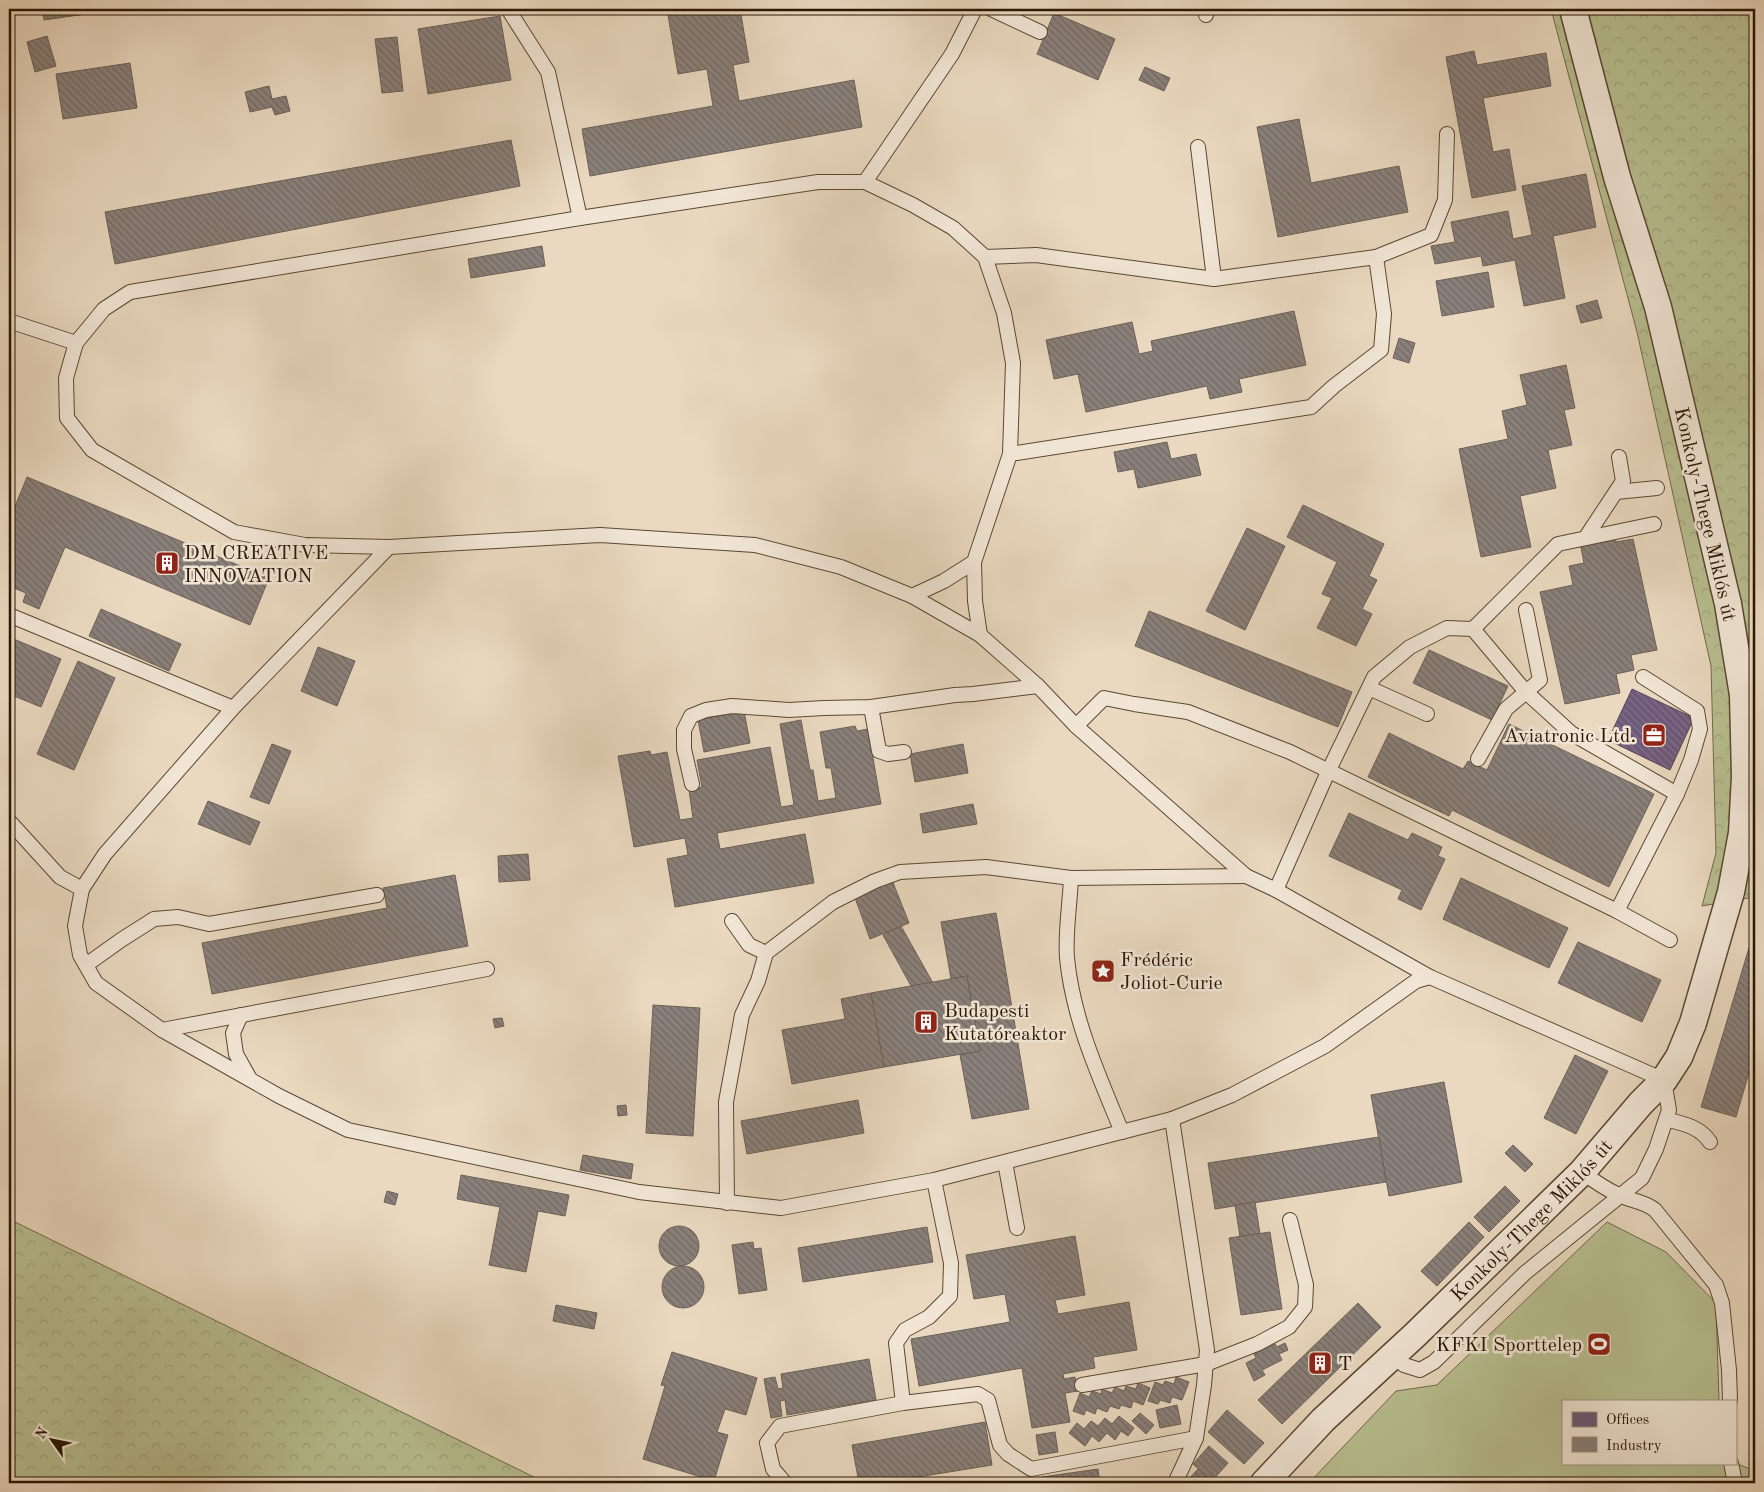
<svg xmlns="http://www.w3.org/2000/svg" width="1764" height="1492" viewBox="0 0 1764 1492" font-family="'Old Standard TT',serif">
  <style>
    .green { fill: #b8bf91; stroke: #716b4a }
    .forest { fill: url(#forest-crowns); stroke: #716b4a }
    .offices { fill: url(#offices-back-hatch); stroke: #594556 }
    .industry { fill: url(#industry-back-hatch); stroke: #6d6157 }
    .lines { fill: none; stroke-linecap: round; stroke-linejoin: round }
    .service-casing { stroke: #5a4832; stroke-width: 16 }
    .minor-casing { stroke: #5a4832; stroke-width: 29 }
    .service { stroke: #f1e6d6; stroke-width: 14 }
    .minor { stroke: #f1e6d6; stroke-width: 26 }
    .labels { text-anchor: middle; stroke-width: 5; stroke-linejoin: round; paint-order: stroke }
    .street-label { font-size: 20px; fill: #2a1702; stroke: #f1e6d6 }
    .poi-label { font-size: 20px; fill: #2a1702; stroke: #f1e6d6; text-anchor: start }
  </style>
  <defs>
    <pattern id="forest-crowns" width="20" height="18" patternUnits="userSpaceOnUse" patternTransform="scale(1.25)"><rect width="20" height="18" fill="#b8bf91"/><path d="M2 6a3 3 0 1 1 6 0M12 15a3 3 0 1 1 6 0" fill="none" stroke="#9ea37b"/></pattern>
    <pattern id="offices-back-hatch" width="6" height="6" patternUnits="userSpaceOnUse" patternTransform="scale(1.25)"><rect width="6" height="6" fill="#6d597a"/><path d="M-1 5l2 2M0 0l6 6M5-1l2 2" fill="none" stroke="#827188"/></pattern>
    <pattern id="industry-back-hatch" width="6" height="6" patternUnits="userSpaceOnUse" patternTransform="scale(1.25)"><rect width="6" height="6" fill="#8a817c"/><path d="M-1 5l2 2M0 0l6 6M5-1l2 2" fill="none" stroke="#716963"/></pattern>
  </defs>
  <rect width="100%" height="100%" fill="#ead9c0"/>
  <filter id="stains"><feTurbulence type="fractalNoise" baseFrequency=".004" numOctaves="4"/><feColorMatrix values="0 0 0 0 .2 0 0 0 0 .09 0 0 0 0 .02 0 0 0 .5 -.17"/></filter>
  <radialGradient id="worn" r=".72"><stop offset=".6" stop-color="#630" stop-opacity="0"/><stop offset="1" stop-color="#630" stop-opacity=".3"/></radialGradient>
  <path class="green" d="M1607,1222L1666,1252L1716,1303L1719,1401H1563V1463H1735L1750,1469L1755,1453V1483H1309L1396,1391L1437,1385Z"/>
  <g class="forest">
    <path d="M1551,9H1755V897L1702,906L1716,853L1711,666L1637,332Z"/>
    <path d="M9,1219L546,1483H9Z"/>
  </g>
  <path class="offices" d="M1632,689L1694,718L1670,770L1608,740Z"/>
  <g class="industry">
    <path d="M42,9H121L44,20Z"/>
    <path d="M667,9H740L749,62L733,65L739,101L854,80L862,127L590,176L582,129L713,106L707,69L678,74Z"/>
    <path d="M1435,9H1456V10L1435,13Z"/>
    <path d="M1054,13L1115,39L1098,80L1037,54Z"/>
    <path d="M500,16L511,80L428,94L418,29Z"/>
    <path d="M47,36L56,66L35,72L27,42Z"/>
    <path d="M397,37L403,91L382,93L375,39Z"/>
    <path d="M1474,51L1477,65L1546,53L1551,86L1483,98L1493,152L1509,149L1516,190L1472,198L1446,57Z"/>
    <path d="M130,63L137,108L63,119L56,74Z"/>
    <path d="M1145,67L1170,78L1164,91L1139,80Z"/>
    <path d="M269,86L272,99L286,96L290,111L275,115L272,107L250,112L245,92Z"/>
    <path d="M1299,119L1311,183L1399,166L1408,212L1278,237L1257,127Z"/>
    <path d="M9,129L11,148H9Z"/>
    <path d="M511,140L520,186L115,264L105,212Z"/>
    <path d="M1586,174L1596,227L1553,236L1565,298L1524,306L1515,260L1483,266L1481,256L1435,264L1431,246L1455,242L1451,222L1508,211L1513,239L1532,235L1522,186Z"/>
    <path d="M542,246L545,266L471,278L468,259Z"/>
    <path d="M1488,272L1494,307L1442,316L1436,281Z"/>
    <path d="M1597,300L1602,318L1581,323L1576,306Z"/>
    <path d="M1294,311L1306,365L1239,379L1242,392L1210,399L1207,386L1086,412L1078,374L1054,379L1046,340L1132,322L1139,354L1153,351L1151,341Z"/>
    <path d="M1399,338L1415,343L1409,363L1393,358Z"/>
    <path d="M1566,365L1575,408L1564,410L1572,445L1548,450L1556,488L1520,496L1531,547L1481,557L1459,449L1508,439L1502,411L1527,405L1520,375Z"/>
    <path d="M1167,442L1171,459L1196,454L1201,475L1138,488L1134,469L1118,472L1114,452Z"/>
    <path d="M27,477L269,578L250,625L65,547L39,609L23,602L26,593L9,586V537L14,524L9,521Z"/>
    <path d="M1303,505L1384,544L1369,576L1377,580L1362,609L1372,614L1356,646L1317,628L1332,598L1322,594L1337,562L1287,537Z"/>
    <path d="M1247,528L1285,546L1245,630L1206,611Z"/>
    <path d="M1615,535L1616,542L1633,539L1657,650L1631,655L1634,670L1616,674L1620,693L1565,704L1540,592L1573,585L1569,566L1584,563L1580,543Z"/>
    <path d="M101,609L181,644L169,671L89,636Z"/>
    <path d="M1149,611L1352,692L1338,727L1135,646Z"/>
    <path d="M9,637L61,659L41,707L9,694Z"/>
    <path d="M318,647L355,661L337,706L301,691Z"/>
    <path d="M1429,650L1508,686L1492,720L1413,683Z"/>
    <path d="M78,661L115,678L74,770L37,754Z"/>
    <path d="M744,711L750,743L704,752L698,720Z"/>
    <path d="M801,720L810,770H813L818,801L836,798L831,768H826L820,732L855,726L857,731L868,729L881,804L717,833L720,849L805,834L814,883L675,907L667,859L688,855L685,838L634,847L618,756L650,751L651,755L667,752L680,820L693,818L689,790L702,787L697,760L770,747L781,807L794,805L780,724Z"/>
    <path d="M1509,724L1654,794L1609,887L1452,810L1449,816L1368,777L1389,733L1463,769L1468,761L1487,770Z"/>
    <path d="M272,744L291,751L269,804L250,797Z"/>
    <path d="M963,744L968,773L915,782L910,754Z"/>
    <path d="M208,801L260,822L250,845L198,824Z"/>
    <path d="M973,804L977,824L923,833L920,814Z"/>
    <path d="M1349,813L1408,840L1412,833L1442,847L1438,856L1445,859L1421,910L1398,899L1402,890L1329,856Z"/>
    <path d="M528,854L530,880L499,882L498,856Z"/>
    <path d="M455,875L468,946L212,994L202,943L387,908L383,888Z"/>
    <path d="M1461,878L1568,928L1549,968L1443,919Z"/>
    <path d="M892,880L909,923L870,939L854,895Z"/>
    <path d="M996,913L1029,1109L972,1119L960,1055L980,1051L967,976L951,979L941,922Z"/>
    <path d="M901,926L933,983L911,986L883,935Z"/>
    <path d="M1755,928V1052L1736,1117L1701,1107Z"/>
    <path d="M1578,942L1661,980L1642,1022L1558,983Z"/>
    <path d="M967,976L980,1051L884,1067L871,993Z"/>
    <path d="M871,993L884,1067L792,1084L782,1030L845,1019L841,999Z"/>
    <path d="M653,1005L700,1008L693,1136L646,1133Z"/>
    <path d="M502,1018L504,1026L495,1028L493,1019Z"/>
    <path d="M1575,1055L1608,1071L1576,1134L1544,1118Z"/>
    <path d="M1444,1082L1462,1182L1389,1196L1371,1095Z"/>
    <path d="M858,1100L864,1133L747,1154L741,1121Z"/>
    <path d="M626,1105L627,1115L618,1116L617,1106Z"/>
    <path d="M1379,1137L1386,1182L1215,1209L1208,1163Z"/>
    <path d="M1513,1145L1533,1164L1525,1172L1505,1153Z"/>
    <path d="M583,1155L633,1164L631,1179L580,1170Z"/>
    <path d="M461,1175L569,1195L565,1216L538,1211L526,1272L489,1265L500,1207L457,1199Z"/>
    <path d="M1505,1186L1520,1201L1489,1232L1474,1217Z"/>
    <path d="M387,1191L398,1194L395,1205L384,1202Z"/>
    <path d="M1255,1202L1260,1234L1240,1237L1235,1205Z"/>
    <path d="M1469,1222L1484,1237L1437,1286L1421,1271Z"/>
    <circle cx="679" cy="1246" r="20"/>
    <path d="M927,1227L933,1262L803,1282L798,1248Z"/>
    <path d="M1270,1232L1282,1309L1241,1315L1229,1238Z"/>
    <path d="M1075,1236L1085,1295L1055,1300L1058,1314L1129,1302L1137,1350L1093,1357L1095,1368L1063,1374L1064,1379L1075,1377L1078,1391L1065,1393L1070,1422L1032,1428L1022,1368L919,1386L911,1339L1010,1322L1005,1294L974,1299L966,1255Z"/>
    <path d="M753,1242L754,1249L761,1248L767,1290L739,1294L732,1245Z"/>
    <circle cx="683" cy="1287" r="21"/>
    <path d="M1358,1303L1381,1327L1282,1424L1258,1400Z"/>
    <path d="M556,1305L597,1313L594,1329L553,1321Z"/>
    <path d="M1285,1343L1288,1350L1279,1354L1282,1360L1262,1370L1265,1375L1254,1381L1246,1363L1256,1358L1254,1354L1275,1344L1277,1347Z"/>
    <path d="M672,1352L757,1378L746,1415L725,1409L717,1432L728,1435L714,1481L643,1459L665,1386L661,1385Z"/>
    <path d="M869,1359L876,1400L787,1415L785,1400L780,1401L782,1416L771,1418L764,1379L775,1377L778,1389L783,1388L781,1374Z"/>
    <path d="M1176,1377L1189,1382L1182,1400L1172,1397L1170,1403L1160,1400L1158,1404L1148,1401L1155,1382L1163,1385L1165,1381L1174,1384Z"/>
    <path d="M1138,1383L1150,1388L1143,1405L1133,1401L1131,1408L1121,1405L1119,1409L1110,1406L1107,1412L1097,1408L1095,1414L1086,1410L1084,1415L1073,1411L1080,1393L1089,1397L1092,1391L1101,1394L1102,1389L1112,1393L1115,1387L1124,1391L1126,1386L1136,1389Z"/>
    <path d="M1177,1405L1181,1424L1160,1428L1156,1410Z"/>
    <path d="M1227,1410L1264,1443L1244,1464L1208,1432Z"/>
    <path d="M1140,1413L1154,1425L1146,1434L1132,1421Z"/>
    <path d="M1119,1416L1134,1428L1128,1436L1121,1431L1115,1440L1107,1433L1099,1442L1092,1436L1085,1446L1069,1433L1077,1423L1084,1429L1091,1421L1098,1426L1105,1418L1112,1424Z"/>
    <path d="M985,1422L992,1465L881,1483H859L852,1445Z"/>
    <path d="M1055,1432L1058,1452L1039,1455L1036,1435Z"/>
    <path d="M1209,1446L1228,1463L1212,1481L1193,1464Z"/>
    <path d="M1098,1469L1100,1483H1021V1480Z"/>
    <path d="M1198,1469L1212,1481L1214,1483H1185Z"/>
  </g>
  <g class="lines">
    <g class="service-casing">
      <g id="service">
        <path d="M508,9L548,72L580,218"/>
        <path d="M991,9L1040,32"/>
        <path d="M1205,9L1206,15"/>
        <path d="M1198,147L1214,279"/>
        <path d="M865,182L952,54L975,9"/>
        <path d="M985,257L1036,255L1214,279L1376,257L1431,235L1445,200L1447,134"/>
        <path d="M9,321L76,343"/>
        <path d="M1010,454L1311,407L1334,386L1381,350L1384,314L1376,257"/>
        <path d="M1616,492L1657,488"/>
        <path d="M1586,537L1623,481L1619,457"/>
        <path d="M389,547L233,708L105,854L82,889L75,926L80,955L96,983L162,1030L279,1096L348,1130L639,1192L781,1208L934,1180L1172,1119L1232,1095L1325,1046L1416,981L1430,977"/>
        <path d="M974,562L944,581L912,596L841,567L755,545L600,535L389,547L305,545L234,532L92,450L67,418L66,378L76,343L104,309L130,292L580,218L818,182H865L913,205L953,228L985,257L1004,313L1013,363L1010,454L974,562L975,601L980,635"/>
        <path d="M912,596L980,635L1038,686L1076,726L1246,876L1276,890L1430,977L1664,1080L1669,1110L1656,1149L1642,1178L1525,1273L1434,1362L1420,1370L1404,1365L1393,1356"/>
        <path d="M9,615L233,708"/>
        <path d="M1473,629L1526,692L1571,733L1677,794"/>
        <path d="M1369,688L1427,714"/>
        <path d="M871,707L879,751L888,754L904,752"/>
        <path d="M1076,726L1104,698L1134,704L1188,712L1290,752L1617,911L1677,794L1691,760L1700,729L1697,711L1643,677"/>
        <path d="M1478,759L1506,709L1540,680L1526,610"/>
        <path d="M692,784L684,749V730L691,716L706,710L732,706L789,710L824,708L871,707L955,695L973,694L1038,686"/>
        <path d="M9,821L60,877L82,889"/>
        <path d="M1071,878C1070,903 1065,933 1067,958C1073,1020 1099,1076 1122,1132"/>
        <path d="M1276,890L1328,772L1374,677L1410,647L1447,628L1473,629L1558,544L1654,524"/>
        <path d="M1617,911L1670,940"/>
        <path d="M732,921L749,945L766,953"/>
        <path d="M86,965L121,940L154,919L178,917L209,924L377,895"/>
        <path d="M241,1015L233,1033L236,1054L250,1079"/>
        <path d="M162,1030L487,969"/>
        <path d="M1172,1119L1207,1350L1204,1385L1196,1438L1175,1483"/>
        <path d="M1666,1119C1683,1124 1699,1126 1710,1142"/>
        <path d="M1005,1162L1017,1228"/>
        <path d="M1582,1172C1594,1181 1605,1189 1619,1195C1631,1201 1644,1201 1655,1210L1716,1285L1722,1303L1729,1370L1730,1401"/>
        <path d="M727,1203L726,1102L742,1015L758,981L766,953L833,902L875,881L900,872L986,867L1071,878L1246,876"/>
        <path d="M1082,1385L1206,1364L1257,1344L1289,1327L1305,1307L1306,1285L1290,1220"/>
        <path d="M903,1403L896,1343L905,1330L929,1317L950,1296L951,1263L934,1180"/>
        <path d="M1731,1463L1735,1483"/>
        <path d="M785,1483L773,1469L767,1443L780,1426L903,1403L978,1394L988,1400L1000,1445L1008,1454L1031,1469L1196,1438"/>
      </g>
    </g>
    <g class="minor-casing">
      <g id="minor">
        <path id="s1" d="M1264,1483L1323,1420L1415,1335L1582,1172L1641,1103L1664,1080L1679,1057L1693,1023L1731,892L1742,833L1745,776L1743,695L1728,604L1658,307L1617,177L1573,9"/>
      </g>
    </g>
    <use href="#service" class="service"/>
    <use href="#minor" class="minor"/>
  </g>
  <defs>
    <g id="building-square" transform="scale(1.25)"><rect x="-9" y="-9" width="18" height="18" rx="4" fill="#8f2418" stroke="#f1e6d6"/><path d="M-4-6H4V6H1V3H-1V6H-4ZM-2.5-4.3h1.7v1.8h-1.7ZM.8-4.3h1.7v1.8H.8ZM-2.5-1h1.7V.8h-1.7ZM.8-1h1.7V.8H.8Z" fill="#fff"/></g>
    <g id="office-square" transform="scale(1.25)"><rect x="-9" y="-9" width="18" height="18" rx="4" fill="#8f2418" stroke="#f1e6d6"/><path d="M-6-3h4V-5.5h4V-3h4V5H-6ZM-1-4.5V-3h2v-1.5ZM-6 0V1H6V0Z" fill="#fff"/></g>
    <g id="sight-square" transform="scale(1.25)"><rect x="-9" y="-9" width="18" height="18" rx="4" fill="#8f2418" stroke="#f1e6d6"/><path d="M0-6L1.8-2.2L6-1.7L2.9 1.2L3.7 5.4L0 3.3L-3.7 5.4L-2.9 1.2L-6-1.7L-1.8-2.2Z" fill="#fff"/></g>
    <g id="stadium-square" transform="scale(1.25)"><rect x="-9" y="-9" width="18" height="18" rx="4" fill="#8f2418" stroke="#f1e6d6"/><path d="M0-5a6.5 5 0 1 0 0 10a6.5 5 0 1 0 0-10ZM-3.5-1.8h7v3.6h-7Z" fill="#fff"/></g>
  </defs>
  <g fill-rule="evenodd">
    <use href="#building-square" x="167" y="563"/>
    <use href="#office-square" x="1654" y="735"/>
    <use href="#sight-square" x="1103" y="971"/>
    <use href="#building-square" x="926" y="1022"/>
    <use href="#stadium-square" x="1599" y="1344"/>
    <use href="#building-square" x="1320" y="1363"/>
  </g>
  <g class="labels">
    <g class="street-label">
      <text transform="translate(1706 514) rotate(77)" y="7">Konkoly-Thege Miklós út</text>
      <text dy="7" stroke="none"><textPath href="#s1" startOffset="375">Konkoly-Thege Miklós út</textPath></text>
    </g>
    <g class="poi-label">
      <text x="184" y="559">DM CREATIVE<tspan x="184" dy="23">INNOVATION</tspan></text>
      <text x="1636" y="742" text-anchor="end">Aviatronic Ltd.</text>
      <text x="1120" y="966">Frédéric<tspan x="1120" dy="23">Joliot-Curie</tspan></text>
      <text x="944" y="1017">Budapesti<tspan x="944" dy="23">Kutatóreaktor</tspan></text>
      <text x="1582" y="1351" text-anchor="end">KFKI Sporttelep</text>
      <text x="1338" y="1370">T</text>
    </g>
  </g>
  <rect width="1764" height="1492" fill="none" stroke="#ead9c0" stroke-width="30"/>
  <rect x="10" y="10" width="1744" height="1472" fill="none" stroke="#2a1702" stroke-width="2.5"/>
  <rect x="15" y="15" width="1734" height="1462" fill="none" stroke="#2a1702"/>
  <rect x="1562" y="1400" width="175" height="65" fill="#f1e6d6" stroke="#a19381"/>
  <rect x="1572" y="1412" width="25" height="15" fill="#6d597a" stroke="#a19381"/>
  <text x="1606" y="1424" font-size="15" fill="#2a1702">Offices</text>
  <rect x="1572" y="1437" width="25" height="15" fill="#8a817c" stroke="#a19381"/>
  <text x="1606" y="1450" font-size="15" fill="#2a1702">Industry</text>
  <g transform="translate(52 1440) rotate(303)" stroke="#f1e6d6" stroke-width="4" paint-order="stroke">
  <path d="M0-4L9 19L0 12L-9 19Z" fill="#2a1702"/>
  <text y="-8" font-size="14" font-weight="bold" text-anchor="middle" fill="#2a1702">N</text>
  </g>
  <rect width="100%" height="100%" filter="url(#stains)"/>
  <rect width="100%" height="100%" fill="url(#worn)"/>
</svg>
